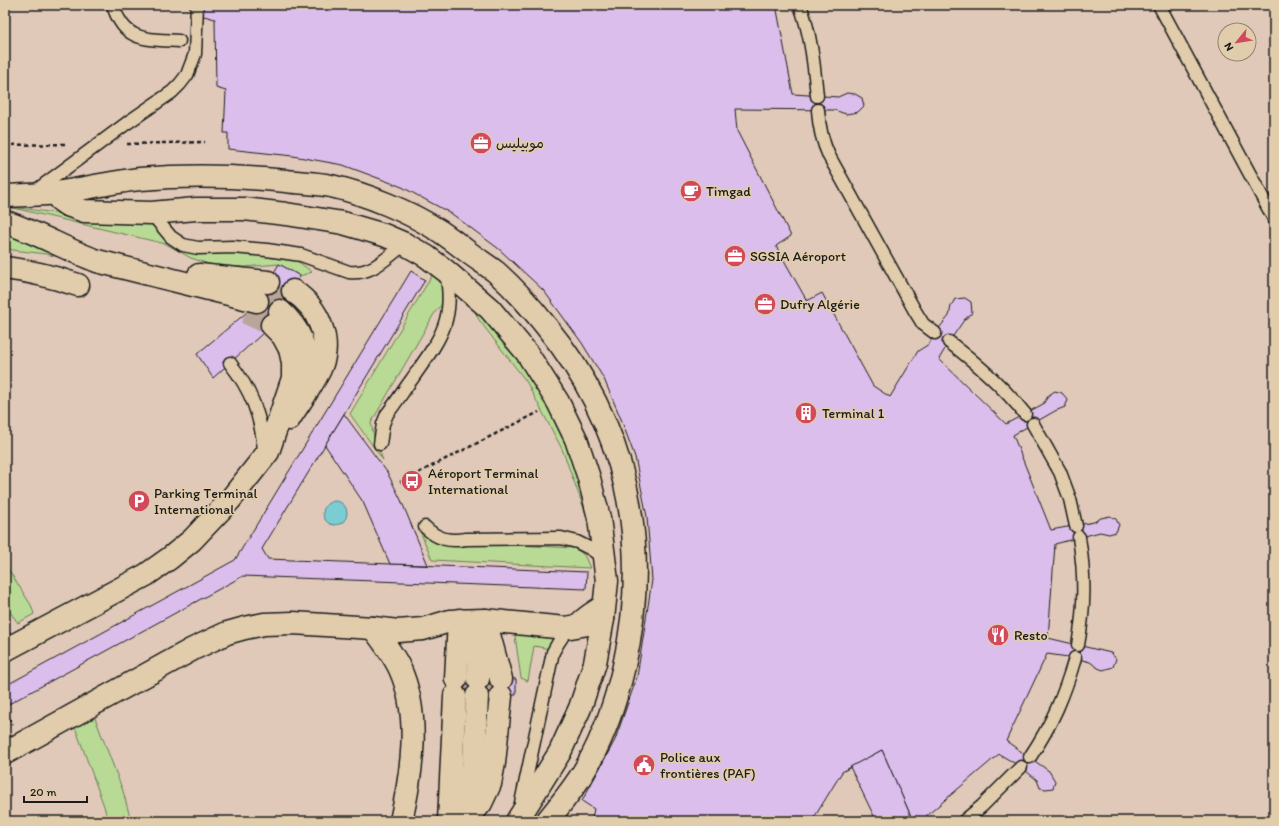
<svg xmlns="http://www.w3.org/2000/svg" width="1279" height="826" viewBox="0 0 1279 826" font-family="Itim,'Playpen Sans Arabic',sans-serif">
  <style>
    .green { fill: #b8da94; stroke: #6a7b58 }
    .water { fill: #7bccd4; stroke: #55868a }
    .building { fill: #dbbeec; stroke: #1c1c1c }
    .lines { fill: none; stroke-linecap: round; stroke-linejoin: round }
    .street-tunnel { stroke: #b9a699; stroke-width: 22; stroke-dasharray: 22 11; stroke-linecap: butt }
    .lane-casing { stroke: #1c1c1c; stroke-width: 15 }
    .street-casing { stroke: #1c1c1c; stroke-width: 25 }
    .secondary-casing { stroke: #1c1c1c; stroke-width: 25 }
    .path { stroke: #1c1c1c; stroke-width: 2.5; stroke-dasharray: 4 3; stroke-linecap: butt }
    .lane { stroke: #e1ccab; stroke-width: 12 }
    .street { stroke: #e1ccab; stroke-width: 22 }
    .secondary { stroke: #e1ccab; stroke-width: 22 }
    .labels { text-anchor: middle; stroke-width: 3.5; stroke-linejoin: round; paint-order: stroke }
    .poi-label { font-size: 14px; fill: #1c1c1c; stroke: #e1ccab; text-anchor: start }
  </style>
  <rect width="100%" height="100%" fill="#e0c9b8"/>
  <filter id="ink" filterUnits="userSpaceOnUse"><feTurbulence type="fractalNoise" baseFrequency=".025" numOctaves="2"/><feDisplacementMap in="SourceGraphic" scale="8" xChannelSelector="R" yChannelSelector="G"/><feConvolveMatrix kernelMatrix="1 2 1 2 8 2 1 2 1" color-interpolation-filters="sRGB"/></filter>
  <g filter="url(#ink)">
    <g class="green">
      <path d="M5,206L91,218L158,221L169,224L183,240L198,248L288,254L312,272L300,276L279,264L245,267L215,266L191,258L166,244Z"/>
      <path d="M5,231L111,269L46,254L5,249Z"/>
      <path d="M434,272C440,281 446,293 442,303C441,307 436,310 434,314L371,423L374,437L383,460L350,414Z"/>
      <path d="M478,303L563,415L589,522L562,449L526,381L479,320L473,307Z"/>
      <path d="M420,531L435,541L575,548L584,555L590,568L432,560Z"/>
      <path d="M5,564L31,605L34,614L18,623L5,605Z"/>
      <path d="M506,622L556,636L550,649L534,646L528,681L521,678L515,636Z"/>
      <path d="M95,718L123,791L131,821H108L104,806L75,727Z"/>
    </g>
    <circle class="water" cx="335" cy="513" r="12"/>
    <g class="building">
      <path d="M200,5H776L793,94L838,97L847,93L855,94L862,98L864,106L858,112L846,114L834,110L735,109L737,131L791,236L776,246L807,301L822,293L873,386L890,397L918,351L929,344L935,333L949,316L951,306L955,299L965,298L971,302L972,313L964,320L949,342L939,359L1006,424L1043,404L1049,395L1055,391L1062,393L1068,400L1065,407L1055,411L1013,435L1051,530L1094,522L1101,518L1110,516L1116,519L1119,525L1116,532L1109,534L1100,532L1055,544L1048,638L1111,653L1116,659L1113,667L1103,670L1098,668L1090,662L1075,658L1047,654L1006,741L1049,771L1055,781L1053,788L1046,789L1040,788L1037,780L1021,767L999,754L925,817L927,821H913L882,750L842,772L812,821H596L592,818L594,809L582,801L615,740L637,677L652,580L647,517L635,457L621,419L604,379L582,343L544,291L499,249L452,214L402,187L343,165L293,156L228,149V133H224L226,91L216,88L215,19L200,15Z"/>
      <path d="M279,264L300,276L293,291L272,325L213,378L197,354L246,313L257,301Z"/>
      <path d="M411,271L425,280L262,549L268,559L587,572L586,589L243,576L5,706V686L235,560Z"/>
      <path d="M344,414L387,472L401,500L428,565L390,564L363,502L325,445Z"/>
      <path d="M452,679H516V695L452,696Z"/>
      <path d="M882,750L913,821H870L874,816L850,767Z"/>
    </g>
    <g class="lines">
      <g class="street-tunnel">
        <path d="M263,292L274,296L286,302"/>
        <path d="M246,313L272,325"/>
        <path d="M465,696L466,679"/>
        <path d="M491,696L492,679"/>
      </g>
      <g class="lane-casing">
        <g id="lane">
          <path d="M113,5C124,42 146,39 179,41"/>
          <path d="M800,5C811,34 814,65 817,96"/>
          <path d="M1159,5L1274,219"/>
          <path d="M818,110C819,127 822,141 829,156L915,311L923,324L935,333"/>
          <path d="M34,192L127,123L172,92L180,84L187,75L195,54L197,5"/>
          <path d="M151,213L171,237L183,245L198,248L233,247L267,250L301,255L349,272C372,275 387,257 405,244"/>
          <path d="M949,342C978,364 1002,385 1025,414"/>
          <path d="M230,363C251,390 261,416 264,450"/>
          <path d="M1033,424L1060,472L1070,499L1076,526"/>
          <path d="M380,444L383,424L387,414C396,403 403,391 412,379C438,341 456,322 446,273"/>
          <path d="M425,527C437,539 449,542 466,539L561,538L577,542L591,549L604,558"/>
          <path d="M1078,645C1085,606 1085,576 1079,537"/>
          <path d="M1030,757C1052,724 1064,696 1075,658"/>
          <path d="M521,803L553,652C567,626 579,614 605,600"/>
          <path d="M964,821L982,806L1021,767"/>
        </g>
      </g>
      <g class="street-casing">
        <g id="street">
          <path d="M5,222C36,232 65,249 97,261L257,301"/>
          <path d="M5,268C30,271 54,277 78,285"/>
          <path d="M199,275L268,282"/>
          <path d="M280,311C297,326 308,345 304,369"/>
          <path d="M289,419C299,403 312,386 320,369C333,340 318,307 293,291"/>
          <path d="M485,620L501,679"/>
          <path d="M373,628C383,641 393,654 400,669C421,716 412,772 401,821"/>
          <path d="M5,650L146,575L170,558L192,540L230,500L268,452L293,378V363L290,349L283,336L272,325"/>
          <path d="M456,679L459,620"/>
          <path d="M478,679L479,622"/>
          <path d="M5,753L193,649L227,633L245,628L264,624L293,623L373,628L398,631L423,629L450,621L485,620L565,628L588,624L603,619"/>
          <path d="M449,821L455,696"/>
          <path d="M457,821L472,778L474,759L477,696"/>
          <path d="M466,821L481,803L490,784L494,763L501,696"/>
        </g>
      </g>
      <g class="secondary-casing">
        <g id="secondary">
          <path d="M55,193L60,200L67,205L84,211L151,213L196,209H244L286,214L343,223L384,235L405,244L426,256L446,271L490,309L527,353L558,402L576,439L589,478L599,518L607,581L603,619L595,663L580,708L560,752L517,821"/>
          <path d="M5,196C22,195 39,195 56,193C84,189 111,182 140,179C189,175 237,176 286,181C301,183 317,183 331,186C367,194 410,212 441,232C450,238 459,245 468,252C477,259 487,265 496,272C514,288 531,307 546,326C626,424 652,542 624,666C616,701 605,734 587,766C576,786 561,804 547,821"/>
        </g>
      </g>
      <g class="path">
        <path d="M127,144L205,142"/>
        <path d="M5,145L68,144"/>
        <path d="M400,482L539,412"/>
        <path d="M5,711L12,725"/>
      </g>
      <use href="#lane" class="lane"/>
      <use href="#street" class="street"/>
      <use href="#secondary" class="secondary"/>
    </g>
  </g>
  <defs>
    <g id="office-disc" transform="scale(1.15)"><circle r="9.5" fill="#d1495b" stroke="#e1ccab"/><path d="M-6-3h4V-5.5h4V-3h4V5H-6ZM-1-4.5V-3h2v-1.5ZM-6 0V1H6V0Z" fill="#fff"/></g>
    <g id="cafe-disc" transform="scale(1.15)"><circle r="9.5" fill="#d1495b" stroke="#e1ccab"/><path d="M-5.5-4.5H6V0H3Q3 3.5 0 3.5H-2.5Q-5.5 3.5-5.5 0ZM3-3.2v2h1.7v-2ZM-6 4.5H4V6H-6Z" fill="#fff"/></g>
    <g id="building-disc" transform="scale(1.15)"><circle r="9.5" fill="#d1495b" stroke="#e1ccab"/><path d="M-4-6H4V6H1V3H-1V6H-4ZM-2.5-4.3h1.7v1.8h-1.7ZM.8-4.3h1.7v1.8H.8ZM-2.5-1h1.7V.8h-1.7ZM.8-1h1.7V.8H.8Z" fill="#fff"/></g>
    <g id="bus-disc" transform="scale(1.15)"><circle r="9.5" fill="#d1495b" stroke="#e1ccab"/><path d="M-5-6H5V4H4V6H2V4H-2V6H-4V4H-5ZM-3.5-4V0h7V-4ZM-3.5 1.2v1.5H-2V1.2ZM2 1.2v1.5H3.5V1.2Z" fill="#fff"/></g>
    <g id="parking-disc" transform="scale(1.15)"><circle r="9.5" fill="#d1495b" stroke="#e1ccab"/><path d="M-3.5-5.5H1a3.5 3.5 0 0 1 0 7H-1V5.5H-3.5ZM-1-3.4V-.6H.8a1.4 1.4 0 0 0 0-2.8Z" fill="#fff"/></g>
    <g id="restaurant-disc" transform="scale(1.15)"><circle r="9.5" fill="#d1495b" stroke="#e1ccab"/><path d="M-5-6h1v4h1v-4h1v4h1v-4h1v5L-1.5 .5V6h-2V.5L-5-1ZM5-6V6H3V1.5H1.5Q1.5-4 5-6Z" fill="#fff"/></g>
    <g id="civic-disc" transform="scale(1.15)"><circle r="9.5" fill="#d1495b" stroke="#e1ccab"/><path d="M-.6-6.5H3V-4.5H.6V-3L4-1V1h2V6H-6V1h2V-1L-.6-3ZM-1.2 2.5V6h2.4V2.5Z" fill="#fff"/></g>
  </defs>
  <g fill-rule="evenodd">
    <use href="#office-disc" x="481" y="143"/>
    <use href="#cafe-disc" x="691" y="191"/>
    <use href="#office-disc" x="735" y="256"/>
    <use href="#office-disc" x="765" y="304"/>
    <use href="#building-disc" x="806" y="413"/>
    <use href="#bus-disc" x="412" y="481"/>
    <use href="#parking-disc" x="139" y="501"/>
    <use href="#restaurant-disc" x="998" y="635"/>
    <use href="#civic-disc" x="644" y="765"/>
  </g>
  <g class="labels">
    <g class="poi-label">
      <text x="496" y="148">موبيليس</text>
      <text x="706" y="196">Timgad</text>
      <text x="750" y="261">SGSIA Aéroport</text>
      <text x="780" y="309">Dufry Algérie</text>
      <text x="822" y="418">Terminal 1</text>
      <text x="428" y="478">Aéroport Terminal<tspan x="428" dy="16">International</tspan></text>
      <text x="154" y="498">Parking Terminal<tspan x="154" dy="16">International</tspan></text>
      <text x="1014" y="640">Resto</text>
      <text x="660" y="762">Police aux<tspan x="660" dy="16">frontières (PAF)</tspan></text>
    </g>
  </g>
  <rect width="1279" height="826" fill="none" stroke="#e1ccab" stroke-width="20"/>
  <rect x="10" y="10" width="1259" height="806" fill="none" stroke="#1c1c1c" stroke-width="1.5" filter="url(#ink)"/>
  <g transform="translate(1237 42) rotate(240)"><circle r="19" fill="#e1ccab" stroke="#928672"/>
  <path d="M0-3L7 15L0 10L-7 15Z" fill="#d1495b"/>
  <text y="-6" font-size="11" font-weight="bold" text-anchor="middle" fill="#1c1c1c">N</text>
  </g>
  <path d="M24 796v6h63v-6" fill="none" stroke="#1c1c1c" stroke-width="2"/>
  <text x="30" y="796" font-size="12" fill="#1c1c1c" stroke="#e1ccab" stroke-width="3" paint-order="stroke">20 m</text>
</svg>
